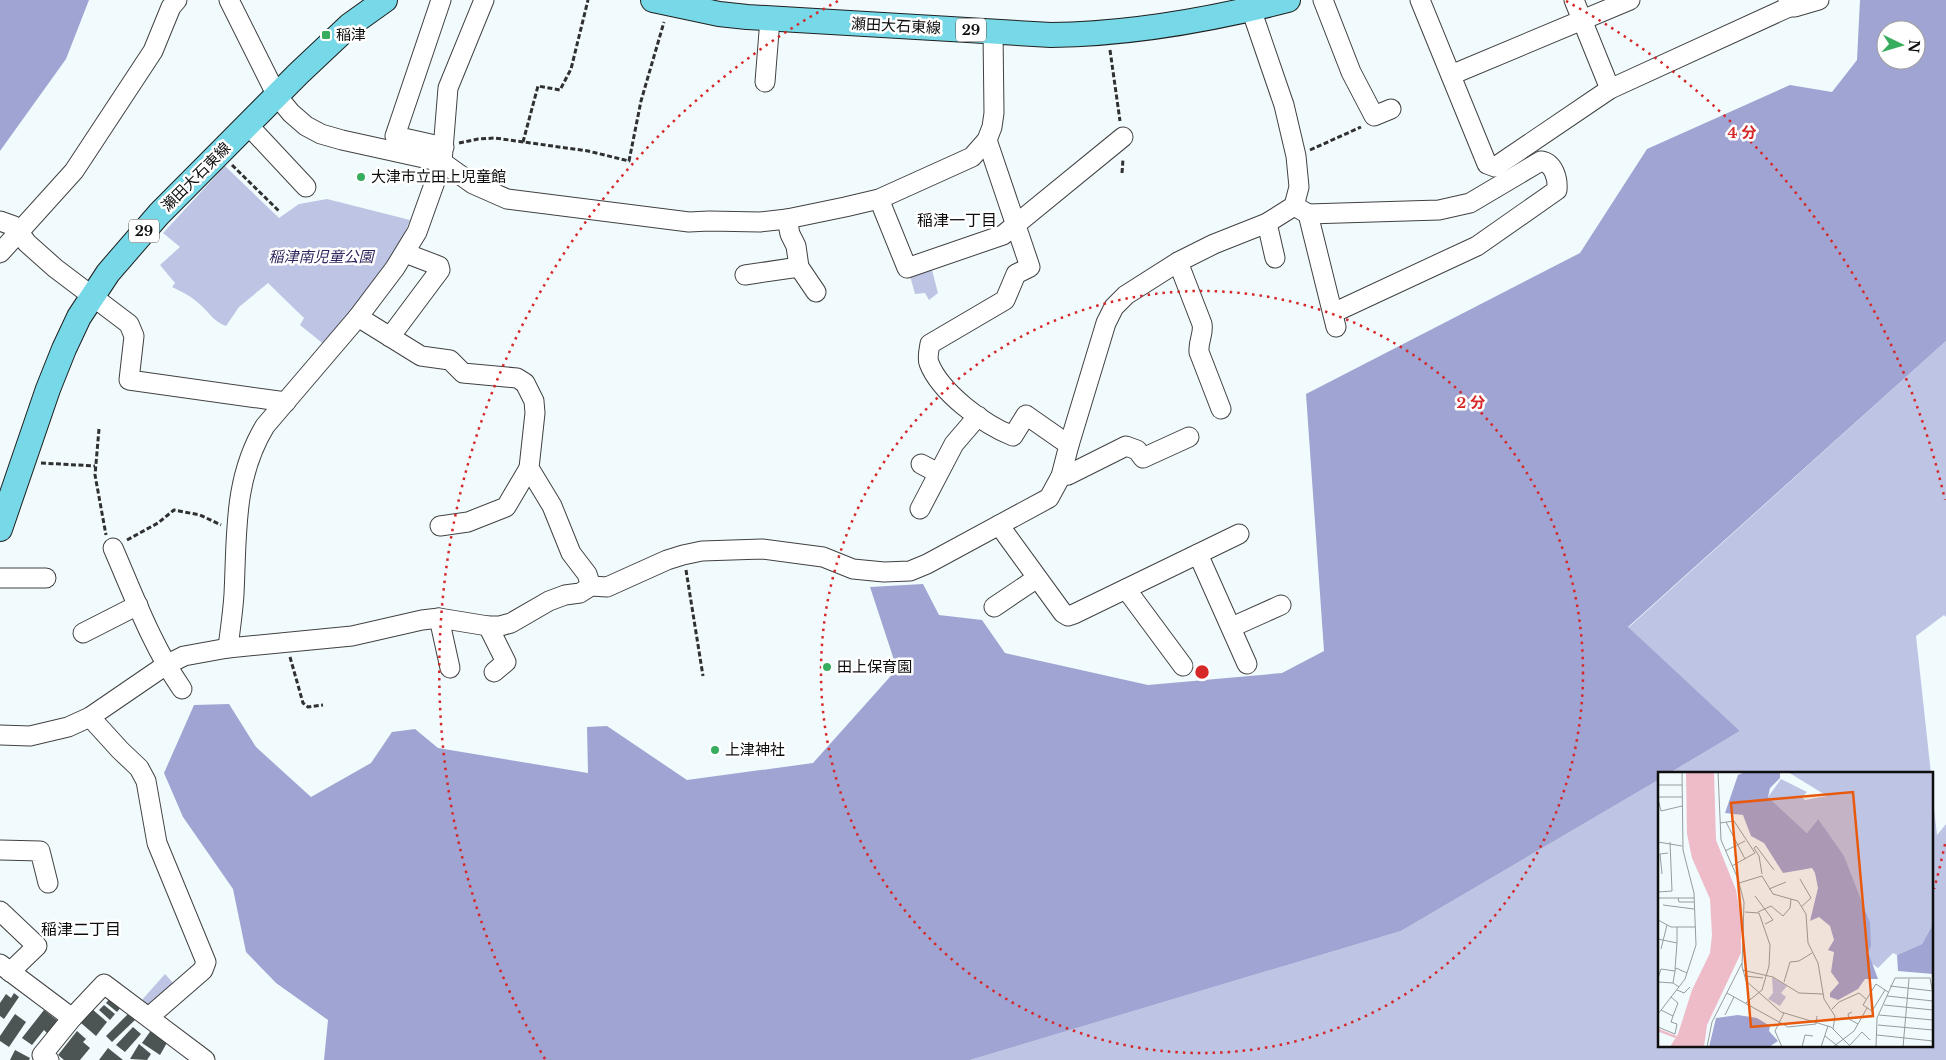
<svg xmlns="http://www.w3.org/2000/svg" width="1946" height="1060" viewBox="0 0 1946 1060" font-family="'Libre Baskerville','Noto Sans JP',serif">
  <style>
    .green { fill: #bec4e4 }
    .forest { fill: #a0a4d2; fill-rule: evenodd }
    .building { fill: #4c5553 }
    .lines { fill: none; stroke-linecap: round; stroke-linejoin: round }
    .minor-casing { stroke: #414141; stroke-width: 21 }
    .major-casing { stroke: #1f1f1f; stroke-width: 26 }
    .path { stroke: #303030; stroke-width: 3; stroke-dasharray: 5 2.5; stroke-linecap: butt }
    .minor { stroke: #fff; stroke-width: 19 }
    .major { stroke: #77d8e7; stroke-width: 24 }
    .ring { fill: none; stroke: #d62828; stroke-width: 2.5; stroke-dasharray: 2.5 5 }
    .poi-dot { fill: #38ad5e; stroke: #fff; stroke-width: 2 }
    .labels { text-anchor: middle; stroke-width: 5; stroke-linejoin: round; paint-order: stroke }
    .shield { fill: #fff; stroke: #565656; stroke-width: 1 }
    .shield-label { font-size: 14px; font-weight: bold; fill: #0e0e0e }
    .street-label { font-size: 15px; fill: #0e0e0e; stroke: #fff }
    .poi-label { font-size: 15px; fill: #0e0e0e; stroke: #fff; text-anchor: start }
    .park-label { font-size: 15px; font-style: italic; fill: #30265e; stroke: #fff }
    .neighbourhood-label { font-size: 16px; fill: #0e0e0e; stroke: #fff }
    .inset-river { fill: none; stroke: #eebcc8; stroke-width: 2.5 }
    .inset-road { fill: none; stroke: #969c9d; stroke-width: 1 }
    .view { fill: #e8590c; fill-opacity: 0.15; stroke: #e8590c; stroke-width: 2.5 }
    .inset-edge { fill: none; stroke: #0e0e0e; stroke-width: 2.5 }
    .centre { fill: #d62828; stroke: #fff; stroke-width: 2.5 }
    .ring-label { font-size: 15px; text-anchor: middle; font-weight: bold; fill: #d62828; stroke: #fff; stroke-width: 5; stroke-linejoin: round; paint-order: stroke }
  </style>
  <rect width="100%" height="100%" fill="#f1fbfd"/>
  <g class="green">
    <path d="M225,166L279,218L299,204L327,199L410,220L401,242L326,346L300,325L304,318L268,283L239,307L226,326C213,322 207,309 196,301C189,295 180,291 172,287L175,283L160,265L180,247L163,233Z"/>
    <path d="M932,270L938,293L929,300L925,293L915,294L910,276Z"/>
    <path d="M1946,341V617L1944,615L1916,636L1931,774H1668L1740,731L1628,628Z"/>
    <path d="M1660,779V1046H1932V790L1937,835L1946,824V1060H970L1401,931Z"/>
    <path d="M165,974L175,985L153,1007L146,1006L141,1001Z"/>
  </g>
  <g class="forest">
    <path d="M0,0H89L66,59L0,151Z"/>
    <path d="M1860,0H1946V341L1628,627L1740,731L1668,774H1660V779L1401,931L970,1060H324L328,1020L276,983L246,952L233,889L183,817L164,773L194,705L229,704L256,747L311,797L371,763L392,732L415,729L438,748L588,773L587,727L607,726L687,780L813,763L897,669L870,587L923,584L939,615L982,620L1005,653L1148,685L1282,673L1324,651L1306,394L1580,253L1647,149L1790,85L1832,92L1857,60ZM1886,30H1916V60H1886Z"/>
  </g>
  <g class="building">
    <path d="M14,993L19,997L4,1019L0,1016V1003L6,994L11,998Z"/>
    <path d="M110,998L121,1007L117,1012L106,1003Z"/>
    <path d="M104,1005L115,1014L110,1020L99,1010Z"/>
    <path d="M92,1009L107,1022L96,1036L81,1023Z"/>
    <path d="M44,1010L58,1021L48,1034L44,1030L32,1045L22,1038Z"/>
    <path d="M129,1013L135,1020L112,1042L106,1036Z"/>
    <path d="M15,1014L26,1022L9,1047L0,1041V1036Z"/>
    <path d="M133,1027L141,1034L125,1052L116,1045Z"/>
    <path d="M152,1029L168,1041L160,1055L142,1043Z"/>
    <path d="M77,1031L86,1039L83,1042L90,1048L80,1060H64L58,1055Z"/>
    <path d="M139,1044L151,1054L147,1060L130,1059Z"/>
    <path d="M108,1048L123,1060H99Z"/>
    <path d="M15,1050L30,1058L29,1060H10Z"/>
  </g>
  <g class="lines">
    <g class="minor-casing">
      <g id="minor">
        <path d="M229,0L277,96L291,113L306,126L321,134L342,140L442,162L473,184L507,199L689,222L709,221L760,222L787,219L845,207L879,199L972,157L987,140L992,127L994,113L993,32"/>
        <path d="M441,0L395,136L444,147"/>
        <path d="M1323,0L1351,72L1374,116L1391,109"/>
        <path d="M1420,0L1487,164L1495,167L1610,89L1789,7L1788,0"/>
        <path d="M1574,0L1610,89"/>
        <path d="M1789,7H1795L1819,0"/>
        <path d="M1451,75L1630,0"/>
        <path d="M765,82L770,19"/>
        <path d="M248,125L306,187"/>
        <path d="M987,140L1030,267L1016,274L1005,300L930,344C929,350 927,358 929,363C940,392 984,425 1013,436L1026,415L1069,445"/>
        <path d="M879,199L907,268L1003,235L1123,137"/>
        <path d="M1298,208L1308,214L1336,327"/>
        <path d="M1308,214L1439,210L1470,203L1541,161C1554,163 1558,179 1557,190L1477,246L1333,313"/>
        <path d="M787,219L790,234L796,246L799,267L816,292"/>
        <path d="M0,221L14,226L27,243L55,268L129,324L134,336L129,380L286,402"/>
        <path d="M1267,223L1275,258"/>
        <path d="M0,253L74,171L153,51L171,7L177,0"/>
        <path d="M1178,262L1202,324C1204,334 1198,341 1199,352L1221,409"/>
        <path d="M745,275L799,267"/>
        <path d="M358,317L421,356L450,360L463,373L517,378L525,383L534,401L535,413L529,468L552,506L571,553L587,574L591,586"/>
        <path d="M390,337L440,270L439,266L405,253"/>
        <path d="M921,464L938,473"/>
        <path d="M1061,476L1068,475L1126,446L1137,450L1143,458L1189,437"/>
        <path d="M920,509L954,444L978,416"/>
        <path d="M999,525L1063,613L1068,616L1074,614L1239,534"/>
        <path d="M440,526L468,522L506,507L529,468"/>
        <path d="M113,548C134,596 152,646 182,689"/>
        <path d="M1198,554L1247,664"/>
        <path d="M0,578H46"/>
        <path d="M1126,589L1183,666"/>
        <path d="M994,607L1037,578"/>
        <path d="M439,618L450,668"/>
        <path d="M488,626L506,662L494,672"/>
        <path d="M1232,627L1281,605"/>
        <path d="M83,633L138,605"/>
        <path d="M228,648C230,630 233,612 234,594C237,535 233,479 265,426L358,317L395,268L417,232L442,162L448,88L484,0"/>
        <path d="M90,717L120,750L139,768L146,781L157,843L206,962L203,970L149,1017"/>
        <path d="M0,735L30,736L68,727L90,717L166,665L184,656L228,648L352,636L422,620L439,618L488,626H500L511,623L549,601L565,595L580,593L591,586L607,587L667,560L683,555L702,551L762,549L823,557L853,569L884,572L910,571L927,564L1049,498L1061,476L1069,445L1106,323L1114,307L1126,295L1178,262L1214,244L1267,223L1294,206L1299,187L1296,156L1284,105L1251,9"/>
        <path d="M0,850L40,851L48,883"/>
        <path d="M0,911L37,946L10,972"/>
        <path d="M0,964L72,1018"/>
        <path d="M49,1060L42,1055L72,1018L104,984L205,1060"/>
      </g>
    </g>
    <g class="major-casing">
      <g id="major">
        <path d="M653,0L719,14L747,17L1051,35C1131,34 1210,20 1288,0"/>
        <path d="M0,529L48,389L64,349L79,317L108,273L159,214L298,74L350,25L385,0"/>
      </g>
    </g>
    <g class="path">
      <path d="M1110,50L1120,121"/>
      <path d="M523,142L538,86L560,90L571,69L588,0"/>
      <path d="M459,143L478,139L495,138L588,151L629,161L641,101L664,22"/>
      <path d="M1310,150L1361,127"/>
      <path d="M232,165L280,212"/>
      <path d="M1122,173L1123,159"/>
      <path d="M99,429L95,475L106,535"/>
      <path d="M41,463L95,466"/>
      <path d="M127,540L158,523L174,510L200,515L221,525"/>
      <path d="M686,570L703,676"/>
      <path d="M290,657L303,703L308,707L323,705"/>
    </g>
    <use href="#minor" class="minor"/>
    <use href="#major" class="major"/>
  </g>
  <g class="ring">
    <circle cx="1202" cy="672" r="381"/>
    <path d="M1945 844A763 763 0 0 1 1934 889M545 1059A763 763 0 0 1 838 1M1566 1A763 763 0 0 1 1945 500"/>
  </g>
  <g class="poi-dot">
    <rect x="321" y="30" width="10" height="10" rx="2.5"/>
    <circle cx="361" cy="177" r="5"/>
    <circle cx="827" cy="667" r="5"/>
    <circle cx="715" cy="750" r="5"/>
  </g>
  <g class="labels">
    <g class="shield">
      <rect x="956" y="18.5" width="30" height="23" rx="4"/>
      <rect x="129" y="219.5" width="30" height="23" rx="4"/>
    </g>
    <g class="shield-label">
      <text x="971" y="35">29</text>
      <text x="144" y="236">29</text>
    </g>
    <g class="street-label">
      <text transform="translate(896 26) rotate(3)" y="5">瀬田大石東線</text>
      <text transform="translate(196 177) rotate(-45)" y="5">瀬田大石東線</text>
    </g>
    <g class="poi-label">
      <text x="336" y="40">稲津</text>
      <text x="371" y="182">大津市立田上児童館</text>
      <text x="837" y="672">田上保育園</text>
      <text x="725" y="755">上津神社</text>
    </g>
    <g class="park-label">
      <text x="321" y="262">稲津南児童公園</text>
    </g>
    <g class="neighbourhood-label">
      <text x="957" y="226">稲津一丁目</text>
      <text x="81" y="935">稲津二丁目</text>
    </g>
  </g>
  <g transform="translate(1658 772)">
    <rect width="275" height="275" fill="#f1fbfd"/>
    <path d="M130,0H275V152L264,172L239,183L235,181L220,196L213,191L159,48L149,61L110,25L123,7L149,20L144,25L147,28L169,24ZM114,205L129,214L123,221L128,225L122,234L110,227L115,221Z" fill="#bec4e4"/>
    <path d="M87,0H122V6L112,16L110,25L149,61L160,47L186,84L212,151L213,174L210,180L220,207H207L200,217L180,228L172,225V221L181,211L173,200L176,180L170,178L176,168L172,154L161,145L152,149L160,116L157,101L154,96L125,101L106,71L93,64L85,43L67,41L80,3ZM275,152V202L240,199L239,183L264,172ZM80,243L99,246L112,254L111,259L120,269L111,275H51L58,246Z" fill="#a0a4d2"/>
    <path d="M28,0H56L58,68L78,118L83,147V181L49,253L46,275H12L20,262L34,218L52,181L54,163L52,127L34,86L29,62Z" fill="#eebcc8"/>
    <path class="inset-river" d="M0,258L18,265"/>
    <path class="inset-road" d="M60,0L63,68L80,107L86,130L84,194L88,209L123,240L173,255L193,275M0,13H24M0,25H24M0,27L3,39L24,34M68,50L87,87M62,51L76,49L97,81L74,94M0,70L24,74M67,79L87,69M4,102L2,82L10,81M104,102L101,84L96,76L98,74L116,98M142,107L153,126L143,135M81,111L104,104L115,122L140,129L148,142L150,171L160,191L166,227L177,244L175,257M111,117L128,110M0,120L14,119L12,70M97,124L115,148L107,152M0,126H36M20,126L21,130H36M5,133L36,137M87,140L101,141L112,173L111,194L104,218L88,231M100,140L113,134L125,144L132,136L133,127M0,148L13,155H37M19,155V171M0,167L19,171L17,197M3,177L9,153M84,198L115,205L141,221L165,222M17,199L15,211L21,215M87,204L105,206M0,206L3,197L17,199L18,196L29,201M0,210L15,211M126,210L132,190L141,189L154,181M232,214L275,219M19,218L26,221L32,215M227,218L214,239L205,233L218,212L230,220M69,221L130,255L158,252L159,244M229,224L275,229M226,233L275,238M174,237L181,230L201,221L208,227M3,238L15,244L20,231L13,225M194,240L190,242L191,247L200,252M0,242L27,207L38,173L36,121L25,78L24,0M67,243L76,225M221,243L275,248M220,253L275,258M0,255L17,262L19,252L13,250L15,244M219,263L275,269M167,264L181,275M192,273L204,260L212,268M49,275L54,250L84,191M124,275L117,259L126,241M144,275L147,263L155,264M163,275L170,254M175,275L196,259L209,236M218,275L219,246L237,206H272L275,222M245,275L251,207"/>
    <path class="view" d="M195,20L215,244L93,255L73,31Z"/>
    <rect width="275" height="275" class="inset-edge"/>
  </g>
  <circle cx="1202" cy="672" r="8" class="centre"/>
  <g class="ring-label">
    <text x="1742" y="138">4 分</text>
    <text x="1471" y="408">2 分</text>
  </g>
  <g transform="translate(1901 45) rotate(95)"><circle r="24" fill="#ffffff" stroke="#9f9f9f"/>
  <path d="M0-4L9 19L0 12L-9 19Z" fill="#38ad5e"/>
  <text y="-8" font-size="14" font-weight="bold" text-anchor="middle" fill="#0e0e0e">N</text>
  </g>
</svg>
